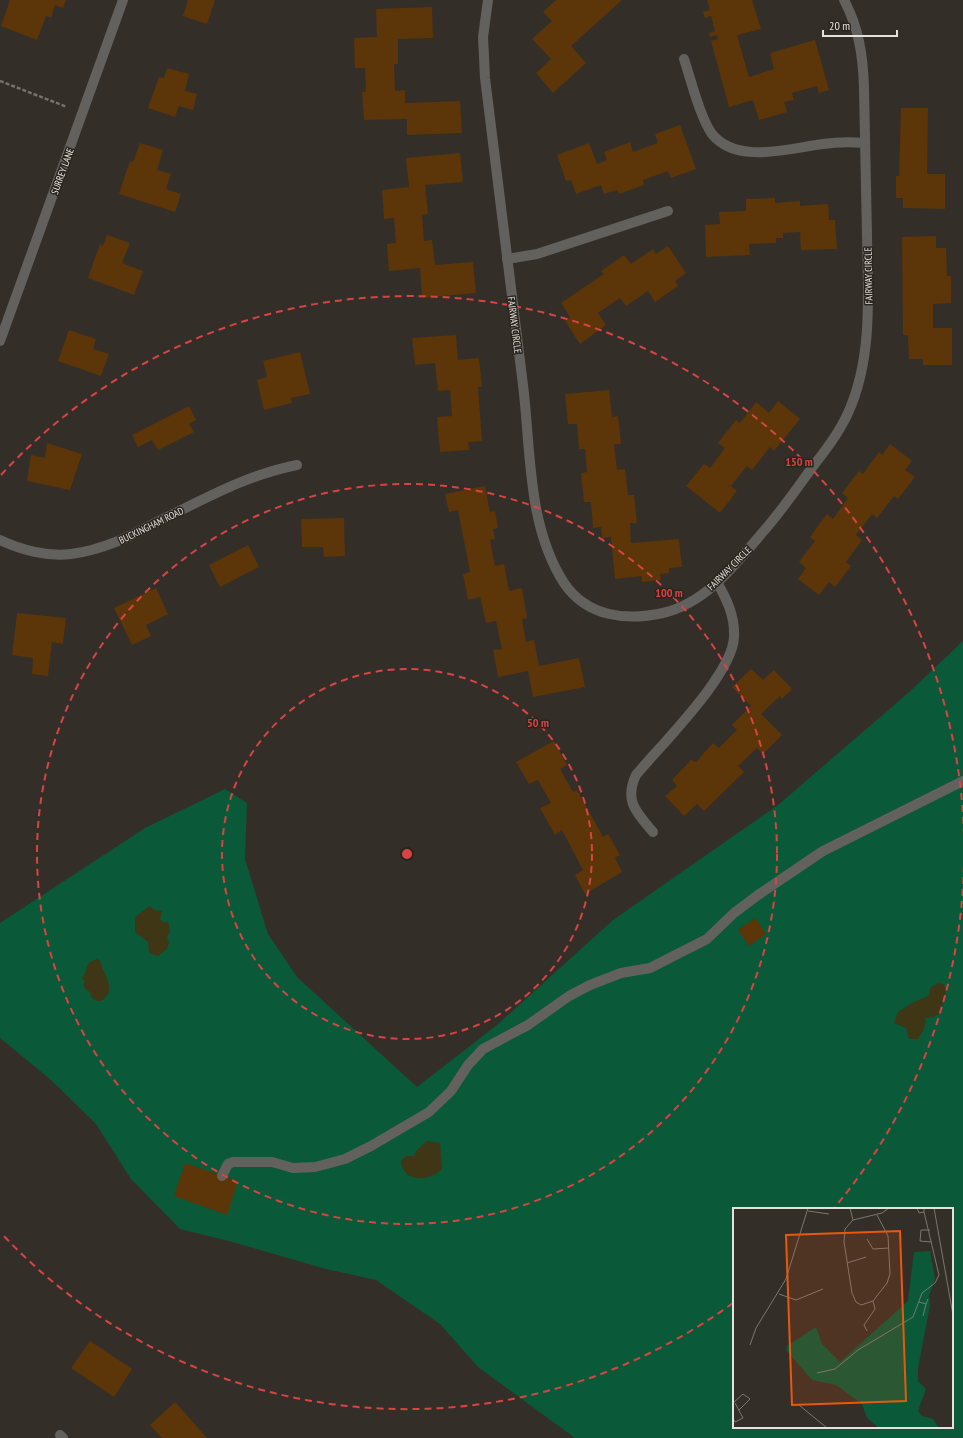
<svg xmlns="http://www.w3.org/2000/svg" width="963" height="1438" viewBox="0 0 963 1438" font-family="'PT Sans Narrow',sans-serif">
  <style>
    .green { fill: #0a5939; fill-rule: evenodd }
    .sand { fill: #3f3616 }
    .building { fill: #5c3508 }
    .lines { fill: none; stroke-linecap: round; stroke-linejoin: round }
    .path { stroke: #76716c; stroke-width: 2.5; stroke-dasharray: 4 2; stroke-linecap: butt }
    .lane { stroke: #63615e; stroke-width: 10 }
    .street { stroke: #63615e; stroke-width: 10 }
    .ring { fill: none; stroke: #d84443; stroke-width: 2; stroke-dasharray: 7 5 }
    .labels { text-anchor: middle; stroke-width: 3; stroke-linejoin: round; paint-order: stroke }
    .street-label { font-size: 10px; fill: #e5e1dd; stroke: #2a241f }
    .inset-road { fill: none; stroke: #7b7671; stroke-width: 1 }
    .view { fill: #e8590c; fill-opacity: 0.15; stroke: #e8590c; stroke-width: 2 }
    .inset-edge { fill: none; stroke: #e5e1dd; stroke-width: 2 }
    .centre { fill: #d84443; stroke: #2a241f; stroke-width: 2 }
    .ring-label { font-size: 12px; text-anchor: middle; font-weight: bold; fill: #d84443; stroke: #2a241f; stroke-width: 3; stroke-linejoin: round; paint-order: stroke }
  </style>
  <rect width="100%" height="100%" fill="#342e29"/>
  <path class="green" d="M963,641V1438H575L478,1367L440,1324L376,1280L326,1269L229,1241L180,1229L131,1179L96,1124L51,1080L0,1038V923L145,828L225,789L247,803L245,859L268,934L297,977L417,1087L497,1025L613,920L778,805L907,694ZM734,1209H952V1427H734Z"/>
  <g class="sand">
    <path d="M150,906L154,910L162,911L160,919L163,922H168L170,931L167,938L169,943L167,949L158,956L149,953L148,942L135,932V917Z"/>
    <path d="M97,959L100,961C104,976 118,990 101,1001H96L91,997L90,992L85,989L83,984L85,982L82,978C90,969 82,964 97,959Z"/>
    <path d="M938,983L943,984L946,989L945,998L943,1000L941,1013L933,1017L926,1018L924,1029L918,1039H909L906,1028L894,1023L898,1012L912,1003L928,996L931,987Z"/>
    <path d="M427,1141L440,1143L442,1169C430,1182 402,1183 401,1161L406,1156H415L416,1151Z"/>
  </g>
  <g class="building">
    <path d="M10,0H66L63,8L55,5L51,18L46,16L37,40L1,26Z"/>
    <path d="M188,0H215L207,24L183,16Z"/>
    <path d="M556,0H622L571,46L586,63L553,93L536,73L551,59L532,39L552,21L543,12Z"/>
    <path d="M707,0H752L761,29L737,35L749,77L774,69L770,53L815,40L829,90L819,93L817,86L792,93L794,100L784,102L787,112L759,120L753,100L729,107L711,41L718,39L717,35L710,37L709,33L715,31L711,16L705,18L703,12L710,10Z"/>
    <path d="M432,7L433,38L398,39V64H394L395,91L405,90V103L460,101L462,133L407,135V119L364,120L362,92H366L365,68H355L354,38L377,37L376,9Z"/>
    <path d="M167,68L189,74L185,91L197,94L193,110L179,106L175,117L148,108L159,77L164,78Z"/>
    <path d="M901,108H928L927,174H945V209L903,208V198H896V176H899Z"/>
    <path d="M680,125L696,169L671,178L668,171L643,180L644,185L619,194L617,190L604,194L601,185L576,194L571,180L566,181L557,155L589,143L597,164L607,160L604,152L630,142L633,152L658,143L655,134Z"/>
    <path d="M140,143L163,150L157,170L171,174L166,189L181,194L175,212L119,194L130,161L133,162Z"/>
    <path d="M460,153L463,182L425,185L428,214L422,215L424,241L432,240L435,265L473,262L476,293L422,298L420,268L389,271L387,244L396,243L394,218L384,219L382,190L409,187L406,158Z"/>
    <path d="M775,198V203L800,201V206L828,204L829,220H835L837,249L801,250L800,232L783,233V238H776V243L749,244L750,255L706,257L705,225L720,224L719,212L746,211V199Z"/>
    <path d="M107,235L130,243L122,263L143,271L134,295L88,278L100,244L103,246Z"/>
    <path d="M936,236V248H946L947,276H951V303L933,304V328H952V365H923V359H909L908,335H903L902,237Z"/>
    <path d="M668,246L686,273L675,281L678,286L655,302L648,291L626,306L620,298L598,313L606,325L580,344L565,321L570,317L561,303L604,274L601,271L624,255L631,264L653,249L656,254Z"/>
    <path d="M69,330L96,339L93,349L109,354L101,376L58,361Z"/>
    <path d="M456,335L458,360L479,358L482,387H478L482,441L468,442L469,450L440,452L437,417L452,416L450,390L438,391L435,363L415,365L412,338Z"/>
    <path d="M300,352L310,394L291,398L292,403L264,410L257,380L267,377L263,361Z"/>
    <path d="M609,390L612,417L618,416L621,444H614L617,470L625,469L628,495H634L637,523H630L631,543L679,539L682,567L669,568V573L660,574L661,580L642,582V576L615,579L611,537L602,538L601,527L593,528L591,502H584L581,473L587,472L585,449H579L577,424H568L565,394Z"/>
    <path d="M778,401L800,419L774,451L770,447L752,470L747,466L731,486L737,491L720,513L686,486L704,464L710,468L725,448L718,443L736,420L740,423L756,402L769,413Z"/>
    <path d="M189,406L196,420L189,424L194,432L158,450L152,440L138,447L132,435Z"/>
    <path d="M47,443L82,454L70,490L27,481L31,455L45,458Z"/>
    <path d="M890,444L912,461L905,470L915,477L898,499L894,496L877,518L872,514L856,535L862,540L846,562L851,566L835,587L829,582L819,595L798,579L806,568L799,562L815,541L810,537L827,514L833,519L848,498L842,493L859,471L863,474L879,452L882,455Z"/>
    <path d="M485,486L490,512L495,511L498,528L493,529L495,539L490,540L495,566L504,564L509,591L522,588L527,618L522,619L526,642L534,640L539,666L579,658L585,687L533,697L528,671L498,677L493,650L502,649L496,621L486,623L480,597L468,600L463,574L470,572L458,510L449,512L445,494Z"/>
    <path d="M344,518L345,556L324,557L323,547H302L301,519Z"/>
    <path d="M248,545L259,567L220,587L209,565Z"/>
    <path d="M156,588L168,614L146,625L151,636L132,645L114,608Z"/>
    <path d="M17,613L66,618L63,644L52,642L48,676L32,674L33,658L12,655Z"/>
    <path d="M751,669L763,680L774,670L792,689L782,699L780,696L761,714L782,735L763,754L757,748L738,766L744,772L704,811L697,804L684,816L665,796L677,786L672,780L691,760L696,762L713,743L719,748L737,730L732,725L751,706L732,687Z"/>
    <path d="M554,741L567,765L560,769L573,792L577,790L603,837L608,834L620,855L615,858L622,872L585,894L575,875L583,870L562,830L555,835L540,808L551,803L538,780L529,784L516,762Z"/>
    <path d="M755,918L766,934L749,946L738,930Z"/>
    <path d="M185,1163L238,1181L227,1215L174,1196Z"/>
    <path d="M90,1341L132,1369L114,1397L71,1368Z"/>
    <path d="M175,1402L207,1438H162L150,1425Z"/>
  </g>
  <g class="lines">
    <path class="path" d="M0,81L67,107"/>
    <g class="lane">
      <path d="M684,59C691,80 700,117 712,134C737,165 790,148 823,144C837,142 851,142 865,143"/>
      <path d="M507,259L537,254L668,211"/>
      <path d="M653,832C636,812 624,801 636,775C661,745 733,674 734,637C735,616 727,600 717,582"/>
      <path d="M222,1176L228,1164L233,1162H272L293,1168L315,1167L345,1159L371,1146L429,1112L451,1091L468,1065L483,1049L528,1025L569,996L590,985L621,973L650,968L707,939L734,913L758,895L823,851L963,781"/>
    </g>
    <g class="street">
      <path d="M488,0L483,37L485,78C497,180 510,282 523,385C531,449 527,526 564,583C587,617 626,621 663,613C706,603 735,565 762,533C780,513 795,491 811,469C825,451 839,433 848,413C873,358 868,294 867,236C866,186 865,137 864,88C863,56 859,28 844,0"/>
      <path d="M0,341L123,0"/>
      <path d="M0,540C21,550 48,557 71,554C103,550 131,536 159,521C205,499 246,475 297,465"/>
      <path d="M60,1435L63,1438"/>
    </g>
  </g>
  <g class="ring">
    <circle cx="407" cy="854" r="185"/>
    <circle cx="407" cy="854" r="370"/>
    <path d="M733 1303A555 555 0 0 1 1 1233M1 475A555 555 0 0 1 835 1207"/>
  </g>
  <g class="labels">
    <g class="street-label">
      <text transform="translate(62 171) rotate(-70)" y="4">SURREY LANE</text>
      <text transform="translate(868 276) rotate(-91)" y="4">FAIRWAY CIRCLE</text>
      <text transform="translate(515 325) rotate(83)" y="4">FAIRWAY CIRCLE</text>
      <text transform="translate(151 525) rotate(-26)" y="4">BUCKINGHAM ROAD</text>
      <text transform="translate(729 568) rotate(-45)" y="4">FAIRWAY CIRCLE</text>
    </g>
  </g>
  <g transform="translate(733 1208)">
    <rect width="220" height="220" fill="#342e29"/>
    <path d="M197,43L202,71L196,88L197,97L185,160V173L193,181L185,203L189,208L200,211L205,219L146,220L134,210L129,196L103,177L79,172L53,142L54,138L83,119L89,136L107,154L175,93L181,44Z" fill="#0a5939"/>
    <path class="inset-road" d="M117,0L120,12M184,0L186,5L191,4V0M201,0L220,107M75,3L96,6M144,7L155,28L157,66L154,75L140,93L128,97L123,94L119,85L111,34L112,21L120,12L149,5L156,0M197,22H188L187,33L199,34M134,31L140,41L156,40M114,55L133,49M46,86L63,92L90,81M186,94L193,96L195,91M190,108L193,96M134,123L131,117L142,101L140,93M17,137L23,120L53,71L75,0M84,165L102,161L125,142L180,109L189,85L202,75L206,67L191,4M0,195L10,186L17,191L6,202M66,197L94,220M0,210L2,214L10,210L2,195"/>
    <path class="view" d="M167,23L173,193L59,197L53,27Z"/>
    <rect width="220" height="220" class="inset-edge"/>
  </g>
  <circle cx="407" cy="854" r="6" class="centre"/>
  <g class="ring-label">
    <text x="799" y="466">150 m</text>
    <text x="669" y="597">100 m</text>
    <text x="538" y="727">50 m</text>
  </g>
  <path d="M823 30v6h74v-6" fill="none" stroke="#e5e1dd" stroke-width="2"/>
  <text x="829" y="30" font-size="12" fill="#e5e1dd" stroke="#2a241f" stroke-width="3" paint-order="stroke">20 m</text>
</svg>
